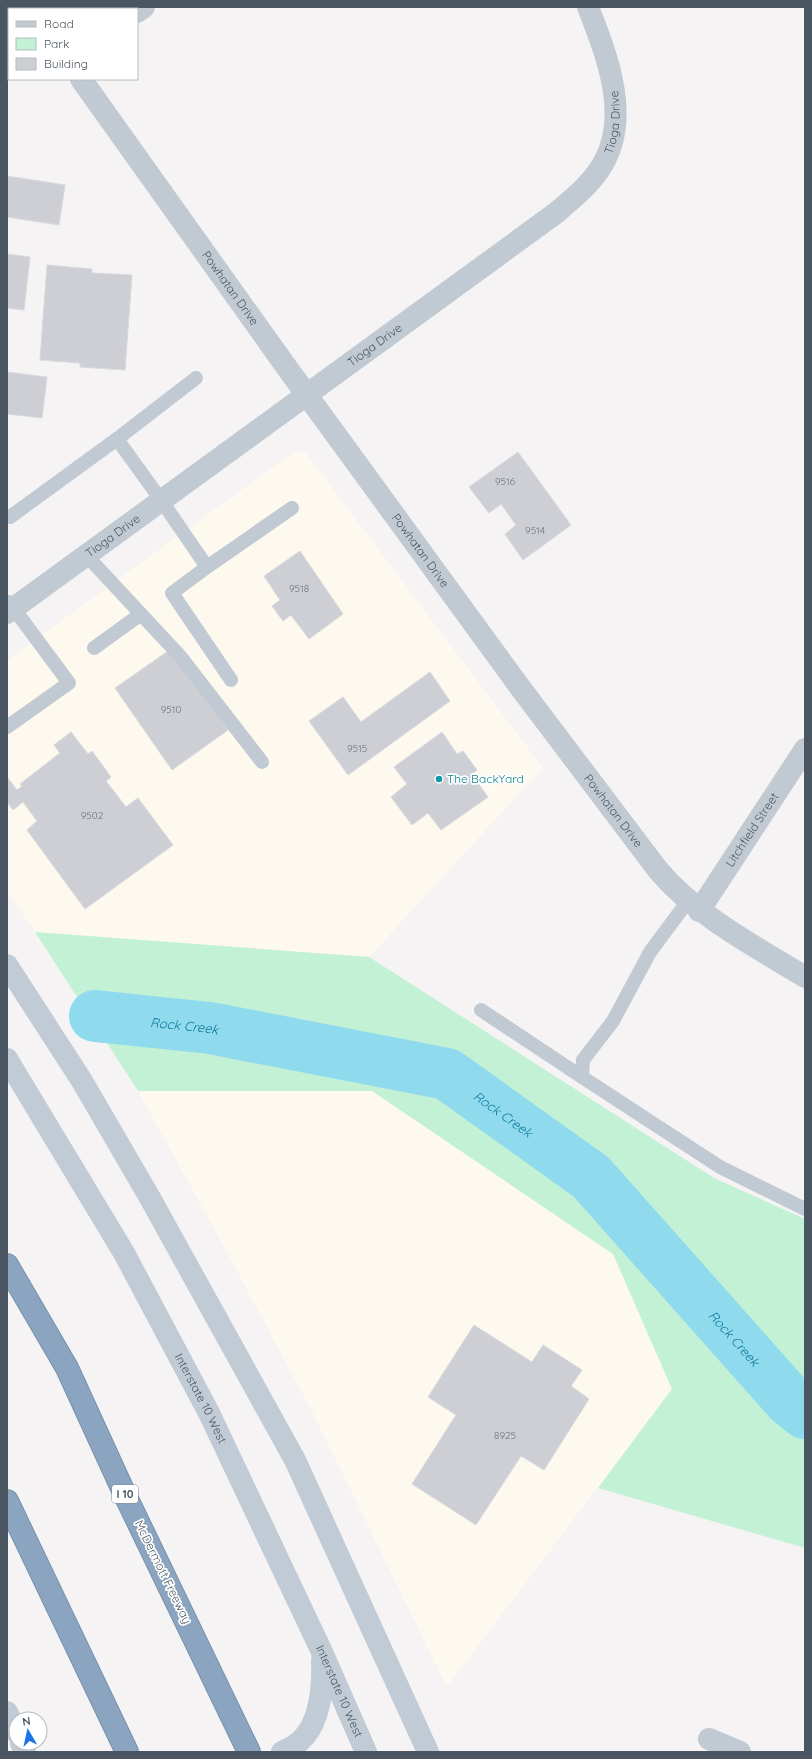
<svg xmlns="http://www.w3.org/2000/svg" width="812" height="1759" viewBox="0 0 812 1759" font-family="Quicksand,sans-serif">
  <style>
    .commercial { fill: #fdf9ef }
    .green { fill: #c3f1d5 }
    .lines { fill: none; stroke-linecap: round; stroke-linejoin: round }
    .river { stroke: #90daee; stroke-width: 52 }
    .building { fill: #cdcfd5; stroke: #d7d9de }
    .motorway-casing { stroke: #7690ad; stroke-width: 24 }
    .service { stroke: #c1cad2; stroke-width: 14 }
    .minor { stroke: #c1cad2; stroke-width: 22 }
    .secondary { stroke: #c1cbd6; stroke-width: 22 }
    .motorway { stroke: #8ba5c1; stroke-width: 22 }
    .culture-dot { fill: #0f9aa8; stroke: #fff; stroke-width: 1.5 }
    .labels { text-anchor: middle; stroke-width: 3.5; stroke-linejoin: round; paint-order: stroke }
    .number-label { font-size: 10px; fill: #6b747e }
    .shield { fill: #fff; stroke: #808990; stroke-width: 1 }
    .shield-label { font-size: 11px; font-weight: bold; fill: #4a5661 }
    .street-label { font-size: 12px; fill: #4a5661; stroke: #fff }
    .culture-label { font-size: 12px; fill: #0d838f; stroke: #fff; text-anchor: start }
    .water-label { font-size: 13px; font-style: italic; fill: #0c7c9b; stroke: #fff }
  </style>
  <rect width="100%" height="100%" fill="#f5f3f3"/>
  <g class="commercial">
    <path d="M294,452L306,453L543,768L369,957L35,932L7,891V660Z"/>
    <path d="M138,1091H372L613,1254L672,1389L447,1687L314,1415L228,1254Z"/>
  </g>
  <path class="green" d="M35,932L369,957L714,1178L805,1219V1548L598,1488L672,1389L613,1254L372,1091H138Z"/>
  <g class="lines">
    <path class="river" id="s1" d="M95,1016L210,1028L447,1074L591,1177L789,1400L805,1413"/>
  </g>
  <g class="building">
    <path d="M7,176L65,185L59,225L7,217Z"/>
    <path d="M7,254L30,257L24,310L7,308Z"/>
    <path d="M47,265L92,269V273L132,275L125,370L80,367V363L40,360Z"/>
    <path d="M7,372L47,377L42,418L7,414Z"/>
    <path d="M518,452L571,525L523,560L505,534L516,525L501,504L489,513L469,487Z"/>
    <path d="M300,551L343,614L309,639L291,615L283,621L272,606L280,600L264,576Z"/>
    <path d="M171,649L228,730L172,770L115,688Z"/>
    <path d="M430,672L450,701L348,775L309,721L343,697L361,722Z"/>
    <path d="M71,732L88,754L92,751L111,777L106,781L126,807L138,798L173,845L85,909L27,830L37,821L23,802L13,810L7,802V777L17,790L22,786L20,784L60,753L54,745Z"/>
    <path d="M442,732L457,754L463,751L477,770L471,774L488,797L441,830L428,813L412,825L391,797L407,784L394,767Z"/>
    <path d="M474,1325L532,1362L543,1345L582,1370L571,1386L589,1399L544,1470L521,1456L476,1525L412,1484L456,1415L428,1397Z"/>
  </g>
  <g class="lines">
    <g class="motorway-casing">
      <g id="motorway">
        <path d="M7,1265L67,1368L127,1499L249,1752"/>
        <path d="M7,1501L127,1752"/>
      </g>
    </g>
    <g class="service">
      <path d="M7,34L9,32"/>
      <path d="M117,439L196,378"/>
      <path d="M10,517L117,439L161,500L207,567L172,593L231,680"/>
      <path d="M86,555L180,656L262,762"/>
      <path d="M207,567L292,508"/>
      <path d="M94,648L141,614"/>
      <path d="M7,727L69,683L9,602"/>
      <path d="M688,901L650,952L613,1021L583,1060L582,1077L720,1167L805,1209"/>
      <path d="M481,1010L582,1077"/>
    </g>
    <g class="minor">
      <path d="M27,7L29,9"/>
      <path d="M137,12L144,7"/>
      <path id="s2" d="M81,79L285,365L522,690L658,870C698,917 753,945 805,977"/>
      <path id="s3" d="M7,613L556,213C572,199 590,185 601,167C632,118 607,56 588,7"/>
      <path id="s4" d="M699,911L805,749"/>
      <path d="M709,1739L740,1752"/>
    </g>
    <g class="secondary">
      <path d="M7,965L82,1081L150,1198L295,1460L428,1752"/>
      <path id="s5" d="M7,1059L124,1253L209,1413L322,1652L366,1752"/>
      <path d="M7,1712L16,1732"/>
      <path d="M21,1743L25,1752"/>
      <path d="M282,1752C288,1749 295,1746 300,1741C321,1723 323,1684 322,1660"/>
    </g>
    <use href="#motorway" class="motorway"/>
  </g>
  <circle class="culture-dot" cx="439" cy="779" r="4"/>
  <g class="labels">
    <g class="number-label">
      <text x="505" y="485">9516</text>
      <text x="535" y="534">9514</text>
      <text x="299" y="592">9518</text>
      <text x="171" y="713">9510</text>
      <text x="357" y="752">9515</text>
      <text x="92" y="819">9502</text>
      <text x="505" y="1439">8925</text>
    </g>
    <rect class="shield" x="112" y="1485" width="26" height="18" rx="3"/>
    <g class="shield-label">
      <text x="125" y="1498">I 10</text>
    </g>
    <g class="street-label">
      <text dy="4" stroke="none"><textPath href="#s3" startOffset="791">Tioga Drive</textPath></text>
      <text dy="4" stroke="none"><textPath href="#s2" startOffset="257">Powhatan Drive</textPath></text>
      <text dy="4" stroke="none"><textPath href="#s3" startOffset="455">Tioga Drive</textPath></text>
      <text dy="4" stroke="none"><textPath href="#s3" startOffset="131">Tioga Drive</textPath></text>
      <text dy="4" stroke="none"><textPath href="#s2" startOffset="581">Powhatan Drive</textPath></text>
      <text dy="4" stroke="none"><textPath href="#s2" startOffset="905">Powhatan Drive</textPath></text>
      <text dy="4" stroke="none"><textPath href="#s4" startOffset="97">Litchfield Street</textPath></text>
      <text dy="4" stroke="none"><textPath href="#s5" startOffset="391">Interstate 10 West</textPath></text>
      <text transform="translate(163 1572) rotate(64)" y="4">McDermott Freeway</text>
      <text dy="4" stroke="none"><textPath href="#s5" startOffset="715">Interstate 10 West</textPath></text>
    </g>
    <g class="culture-label">
      <text x="447" y="783">The BackYard</text>
    </g>
    <g class="water-label">
      <text dy="5" stroke="none"><textPath href="#s1" startOffset="90">Rock Creek</textPath></text>
      <text dy="5" stroke="none"><textPath href="#s1" startOffset="426">Rock Creek</textPath></text>
      <text dy="5" stroke="none"><textPath href="#s1" startOffset="750">Rock Creek</textPath></text>
    </g>
  </g>
  <rect width="812" height="1759" fill="none" stroke="#4a5661" stroke-width="16"/>
  <rect x="8" y="8" width="130" height="72" fill="#ffffff" stroke="#b7bbc0"/>
  <rect x="16" y="21" width="20" height="6" fill="#c1cbd6" stroke="#b7bbc0"/>
  <text x="44" y="28" font-size="12" fill="#4a5661">Road</text>
  <rect x="16" y="38" width="20" height="12" fill="#c3f1d5" stroke="#b7bbc0"/>
  <text x="44" y="48" font-size="12" fill="#4a5661">Park</text>
  <rect x="16" y="58" width="20" height="12" fill="#cdcfd5" stroke="#b7bbc0"/>
  <text x="44" y="68" font-size="12" fill="#4a5661">Building</text>
  <g transform="translate(28 1731) rotate(351)"><circle r="19" fill="#ffffff" stroke="#b7bbc0"/>
  <path d="M0-3L7 15L0 10L-7 15Z" fill="#1a73e8"/>
  <text y="-6" font-size="11" font-weight="bold" text-anchor="middle" fill="#4a5661">N</text>
  </g>
</svg>
